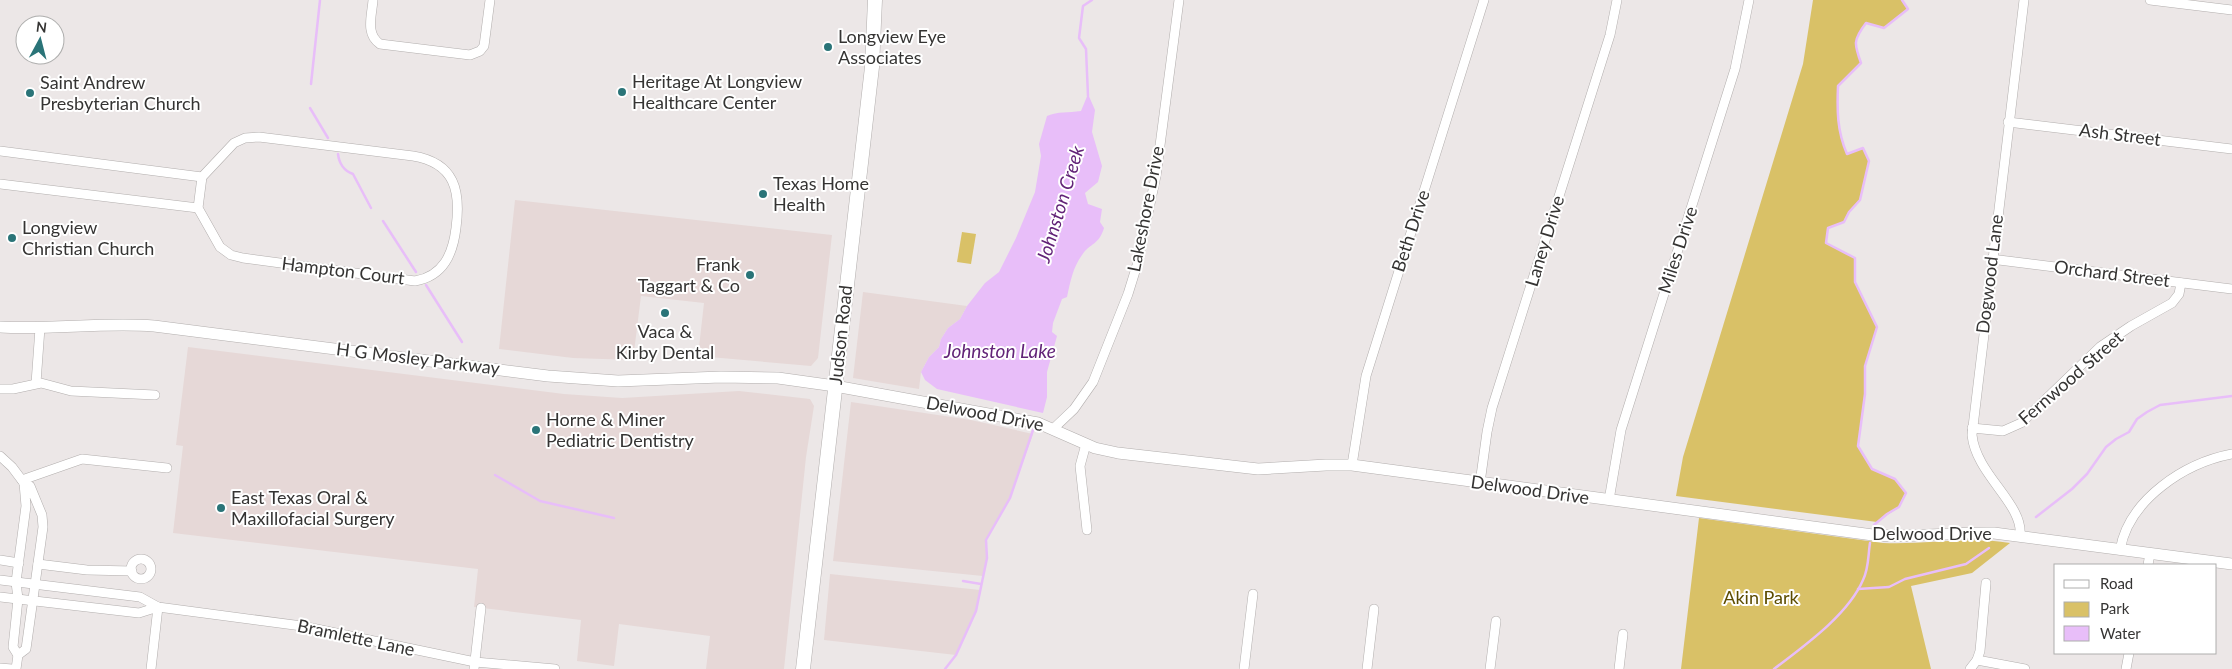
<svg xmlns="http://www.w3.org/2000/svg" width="2232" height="669" viewBox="0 0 2232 669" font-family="Lato,sans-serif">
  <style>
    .built { fill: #e6d8d7 }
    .green { fill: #d9c167 }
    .water { fill: #e8bef9 }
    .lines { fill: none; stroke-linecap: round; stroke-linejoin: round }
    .stream { stroke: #e8bef9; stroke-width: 2.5 }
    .street-casing { stroke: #b2aead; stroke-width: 10 }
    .secondary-casing { stroke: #b2aead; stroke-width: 12 }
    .primary-casing { stroke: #b2aead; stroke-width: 15 }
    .street { stroke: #fff; stroke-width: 9 }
    .secondary { stroke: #fff; stroke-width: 11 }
    .primary { stroke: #fff; stroke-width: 14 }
    .poi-dot { fill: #2a7478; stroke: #fff; stroke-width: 2 }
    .labels { text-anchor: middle; stroke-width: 4; stroke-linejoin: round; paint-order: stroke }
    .poi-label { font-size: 18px; fill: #353433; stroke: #fff; text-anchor: start }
    .street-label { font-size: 18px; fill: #353433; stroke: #fff }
    .park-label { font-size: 18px; fill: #5c4c00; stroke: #fff }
    .water-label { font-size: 19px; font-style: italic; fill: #622378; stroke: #fff }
  </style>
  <rect width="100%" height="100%" fill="#ece7e7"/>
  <g class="built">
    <path d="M515,200L832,235L818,358L811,366L698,356L704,303L641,296L633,360L573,358L499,349Z"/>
    <path d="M863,292L967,306L960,319L948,328L941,339L939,347L929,357L921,372L919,389L853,378Z"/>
    <path d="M188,347L564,394L622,398L739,391L810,399L814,406L806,457L784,669H706L710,636L619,624L614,666L577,661L581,620L474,607L478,569L173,533L183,446L176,445Z"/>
    <path d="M851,402L971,420L1033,434L1010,498L986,540L987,558L983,576L833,561Z"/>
    <path d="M830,574L980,590L976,611L956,655L824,640Z"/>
  </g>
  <g class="green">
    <path d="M1813,0H1902L1908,9L1884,28L1866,23C1854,39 1854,45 1861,63L1838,86C1837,110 1836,131 1847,154L1863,148L1869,161L1860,200L1849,212L1844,222L1828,228L1826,243L1855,258V282L1877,327L1865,366V394L1858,445L1872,469L1895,479L1906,493L1899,507L1877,522L1676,496L1683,457L1803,64Z"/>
    <path d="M962,232L976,234L971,264L957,262Z"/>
    <path d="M1699,518L1883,543C1925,545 1967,536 2010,543L1972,573L1911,586L1931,669H1681Z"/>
  </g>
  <path class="water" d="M1088,94L1095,110L1092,132L1102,166L1098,182L1085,193L1088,204L1102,209L1100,222L1104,228C1099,245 1090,243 1082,255C1073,267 1070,283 1067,297L1062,299L1053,323L1052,332L1057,336L1047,372V397L1043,413L937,389L925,380L921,372L929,357L939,347L941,339L948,328L960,319L967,306L985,283L999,272L1016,238L1035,192L1041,156L1039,144L1047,116C1058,111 1068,113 1081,111Z"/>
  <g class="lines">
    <g class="stream">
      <path d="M311,84L320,0"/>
      <path d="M1088,96L1086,49L1079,38L1083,6L1092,0"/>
      <path d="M310,108L328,138"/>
      <path d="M338,154C339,163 344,171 353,174L371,208"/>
      <path d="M383,221L416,272"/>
      <path d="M426,285L462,342"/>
      <path d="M495,475L540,501L614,518"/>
      <path d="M2036,517L2072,489L2087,474L2106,447L2116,439L2129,432L2137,419L2147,412L2160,405L2232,396"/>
      <path d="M1874,525L1887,514L1899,507L1906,493L1895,479L1872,469L1858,446L1865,394V366L1877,327L1855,282V258L1826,243L1828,228L1844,222L1849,212L1860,200L1869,161L1863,148L1847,154C1837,131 1837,110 1838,86L1861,63C1854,44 1853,40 1866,23L1884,28L1908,9L1902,0"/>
      <path d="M963,581L981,584"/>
      <path d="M1858,589L1889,587L1905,579L1966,564L1989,548"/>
      <path d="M945,669L956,655L976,611L987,558L986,540L1010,498L1033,430"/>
      <path d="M1774,669C1804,646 1848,615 1863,580C1869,568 1868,555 1870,543"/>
    </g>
    <g class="street-casing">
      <g id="street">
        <path d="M373,0C372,15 365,34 380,44L470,55L480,51L484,46L490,0"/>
        <path d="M2150,0L2232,10"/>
        <path d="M2008,122L2232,149"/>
        <path d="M259,137L413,156C455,163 461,191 456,228C453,253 444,276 415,281L243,258L231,255L220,247L198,208L202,177L234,143L245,138Z"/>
        <path d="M0,151L202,177"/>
        <path d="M0,184L198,208"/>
        <path d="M1991,259L2232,289"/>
        <path d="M36,383L40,328"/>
        <path d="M0,389H13L41,383L71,391L155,395"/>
        <path d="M1054,428L1074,409L1093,382L1128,294L1137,265L1156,176L1179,0"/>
        <path d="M1972,428L2003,431L2021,423L2100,347L2131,326L2172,303L2179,294L2181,283"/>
        <path d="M1086,444L1080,466L1087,530"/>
        <path d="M0,456L12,467L24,483"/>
        <path d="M1352,465L1366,376L1484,0"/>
        <path d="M22,480L82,459L167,468"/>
        <path d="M24,483L30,486L42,515L43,527L26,649L18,655L13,647L18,599L16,582L26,506Z"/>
        <path d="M1480,483L1487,432L1492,408L1610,35L1617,0"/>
        <path d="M1609,500L1621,430L1735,69L1749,0"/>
        <path d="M2020,536C2024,504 1976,475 1972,435L2024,0"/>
        <path d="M2120,550C2129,499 2185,463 2232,454"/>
        <circle cx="141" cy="569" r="10"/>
        <path d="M0,560L19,563"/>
        <path d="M38,564L87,570L132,571"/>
        <path d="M2148,565L2150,553"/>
        <path d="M0,580L140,597L158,607L302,626L475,662L555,669"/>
        <path d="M0,597L139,613L158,607"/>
        <path d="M1977,660L2025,669"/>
        <path d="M0,668L12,669"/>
        <path d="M16,669L18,655"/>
        <path d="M151,669L158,607"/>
        <path d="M474,669L481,608"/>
        <path d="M1244,669L1253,594"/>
        <path d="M1367,669L1374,609"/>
        <path d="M1490,669L1496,621"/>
        <path d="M1619,669L1623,634"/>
        <path d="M1970,669L1977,660L1980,651L1986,583"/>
        <path d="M2126,669L2129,653"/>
      </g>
    </g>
    <g class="secondary-casing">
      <path id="secondary" d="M0,327C51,330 103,322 154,326L548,376L618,381L721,377L778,378L835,386L1038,423L1095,448L1118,453L1258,469L1326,465H1352L1873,535C1914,538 1953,532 1994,533L2232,564"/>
    </g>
    <g class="primary-casing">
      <path id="primary" d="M803,669L872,67L875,0"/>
    </g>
    <use href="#street" class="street"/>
    <use href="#secondary" class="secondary"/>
    <use href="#primary" class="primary"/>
  </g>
  <g class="poi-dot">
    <circle cx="828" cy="47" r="5"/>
    <circle cx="622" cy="92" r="5"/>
    <circle cx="30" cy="93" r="5"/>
    <circle cx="763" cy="194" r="5"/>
    <circle cx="12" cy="238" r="5"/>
    <circle cx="750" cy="275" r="5"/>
    <circle cx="665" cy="313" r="5"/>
    <circle cx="536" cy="430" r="5"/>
    <circle cx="221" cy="508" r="5"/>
  </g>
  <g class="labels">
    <g class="poi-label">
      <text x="838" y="43">Longview Eye<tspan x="838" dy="21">Associates</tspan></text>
      <text x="632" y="88">Heritage At Longview<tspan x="632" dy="21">Healthcare Center</tspan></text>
      <text x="40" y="89">Saint Andrew<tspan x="40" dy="21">Presbyterian Church</tspan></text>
      <text x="773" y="190">Texas Home<tspan x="773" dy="21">Health</tspan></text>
      <text x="22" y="234">Longview<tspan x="22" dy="21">Christian Church</tspan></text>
      <text x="740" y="271" text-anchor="end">Frank<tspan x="740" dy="21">Taggart &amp; Co</tspan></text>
      <text x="665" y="338" text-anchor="middle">Vaca &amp;<tspan x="665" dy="21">Kirby Dental</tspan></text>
      <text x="546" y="426">Horne &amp; Miner<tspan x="546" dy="21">Pediatric Dentistry</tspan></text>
      <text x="231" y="504">East Texas Oral &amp;<tspan x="231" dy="21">Maxillofacial Surgery</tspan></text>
    </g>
    <g class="street-label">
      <text transform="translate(2120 135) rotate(7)" y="6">Ash Street</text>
      <text transform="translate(1146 209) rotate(-79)" y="6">Lakeshore Drive</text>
      <text transform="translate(1411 231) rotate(-72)" y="6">Beth Drive</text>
      <text transform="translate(1545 241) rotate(-73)" y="6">Laney Drive</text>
      <text transform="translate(1678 250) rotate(-72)" y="6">Miles Drive</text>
      <text transform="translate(343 271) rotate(7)" y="6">Hampton Court</text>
      <text transform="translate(1990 274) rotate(-83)" y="6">Dogwood Lane</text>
      <text transform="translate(2112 274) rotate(7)" y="6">Orchard Street</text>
      <text transform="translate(841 335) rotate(-84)" y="6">Judson Road</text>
      <text transform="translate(418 359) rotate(7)" y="6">H G Mosley Parkway</text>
      <text transform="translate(2071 378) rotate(-41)" y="6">Fernwood Street</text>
      <text transform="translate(985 414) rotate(11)" y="6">Delwood Drive</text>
      <text transform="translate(1530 490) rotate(8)" y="6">Delwood Drive</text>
      <text x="1932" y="540">Delwood Drive</text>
      <text transform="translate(356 638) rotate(12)" y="6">Bramlette Lane</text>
    </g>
    <g class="park-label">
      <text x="1761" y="604">Akin Park</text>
    </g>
    <g class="water-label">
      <text transform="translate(1060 204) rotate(-73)" y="7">Johnston Creek</text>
      <text x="1000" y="358">Johnston Lake</text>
    </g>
  </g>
  <rect x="2054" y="564" width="162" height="90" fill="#ffffff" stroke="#aeaead"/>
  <rect x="2064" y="580" width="25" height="8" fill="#ffffff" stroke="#aeaead"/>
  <text x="2100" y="589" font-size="15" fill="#353433">Road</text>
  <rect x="2064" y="602" width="25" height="15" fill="#d9c167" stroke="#aeaead"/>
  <text x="2100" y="614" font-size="15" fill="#353433">Park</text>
  <rect x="2064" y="626" width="25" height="15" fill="#e8bef9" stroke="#aeaead"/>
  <text x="2100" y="639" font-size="15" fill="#353433">Water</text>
  <g transform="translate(40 40) rotate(7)"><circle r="24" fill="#ffffff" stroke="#aeaead"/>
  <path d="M0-4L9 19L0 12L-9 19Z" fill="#2a7478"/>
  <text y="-8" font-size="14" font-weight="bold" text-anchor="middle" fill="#353433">N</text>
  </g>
</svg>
